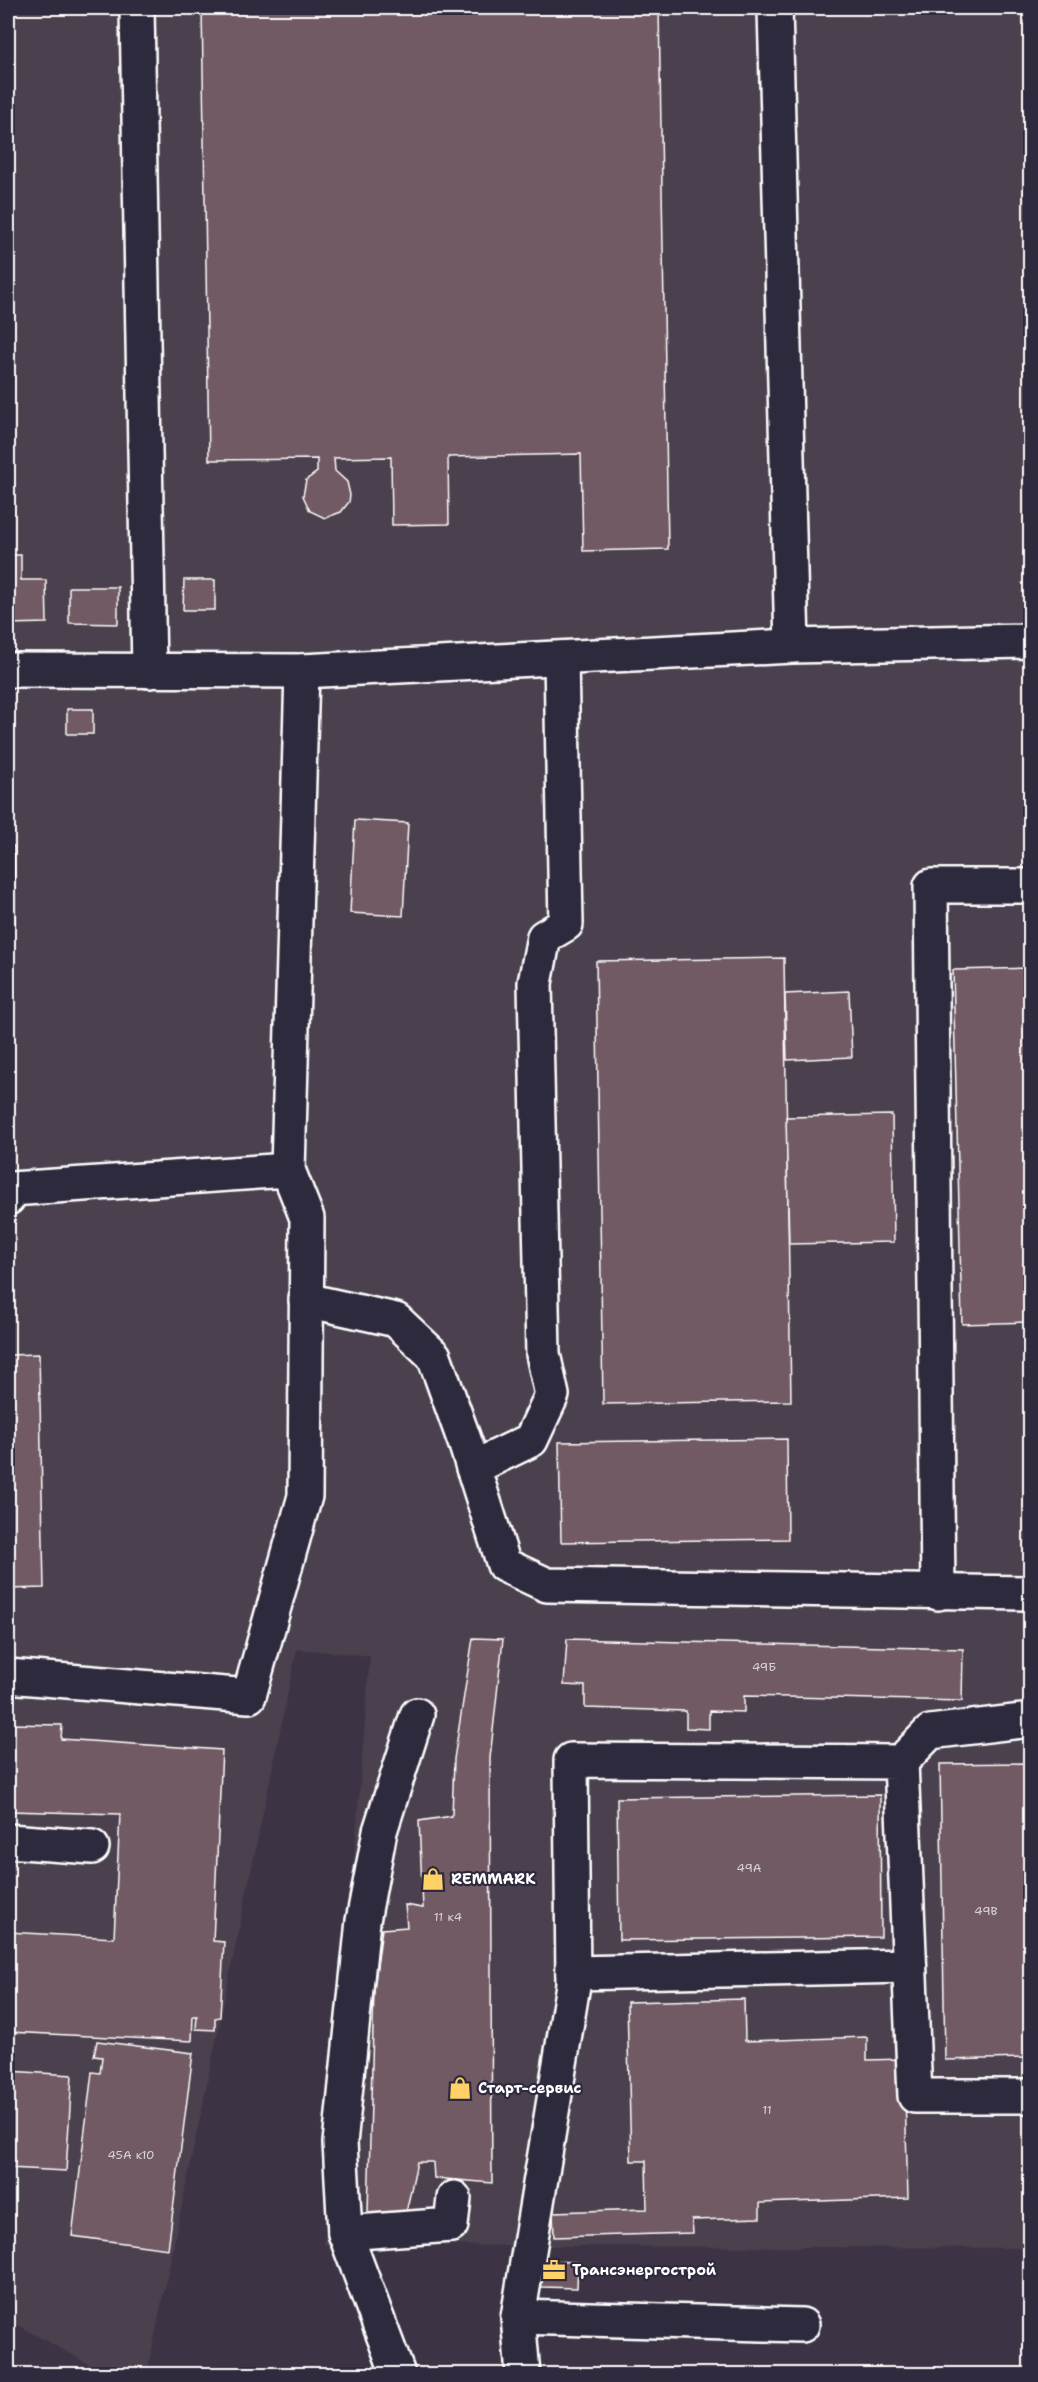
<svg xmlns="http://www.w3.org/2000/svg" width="1038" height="2382" viewBox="0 0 1038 2382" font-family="'Shantell Sans',sans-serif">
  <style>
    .built { fill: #4c3f4e }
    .building { fill: #715a63; stroke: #fff; stroke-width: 1.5 }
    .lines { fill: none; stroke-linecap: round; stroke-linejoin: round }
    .minor-casing { stroke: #fff; stroke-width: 38 }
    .minor { stroke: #2f2a3d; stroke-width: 33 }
    .labels { text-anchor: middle; stroke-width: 4.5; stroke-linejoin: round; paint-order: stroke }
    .number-label { font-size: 12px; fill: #dcd6d8 }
    .poi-label { font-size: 15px; font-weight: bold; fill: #fff; stroke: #2f2a3d; text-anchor: start }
  </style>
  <rect width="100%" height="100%" fill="#3c3445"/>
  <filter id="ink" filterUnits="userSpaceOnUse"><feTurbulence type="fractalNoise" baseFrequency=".0167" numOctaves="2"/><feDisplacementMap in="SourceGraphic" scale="12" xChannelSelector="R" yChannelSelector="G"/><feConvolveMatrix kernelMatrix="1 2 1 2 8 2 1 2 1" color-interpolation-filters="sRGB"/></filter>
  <g filter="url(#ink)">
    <path class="built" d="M8,8H1030V2248L324,2245L370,1656L297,1649L147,2374H107L8,2320Z"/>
    <g class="building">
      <path d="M202,8H659L668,549L583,551L581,454L448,457L449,524L392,525L391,457L334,458L335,471L347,482L350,495L349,502L341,512L325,518L310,511L303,496L306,480L317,472V459L209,460Z"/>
      <path d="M8,555H21V580H46L47,623L8,624Z"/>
      <path d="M184,580H215V610H183Z"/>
      <path d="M69,587H118V624L69,623Z"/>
      <rect x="67" y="709" width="26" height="25"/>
      <path d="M355,820L408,823L403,916L350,913Z"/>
      <path d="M8,846H14L15,924H8Z"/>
      <path d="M784,958L791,1401L603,1404L596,961Z"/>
      <path d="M1030,968V1322L962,1324L953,970Z"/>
      <path d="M849,991L852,1057L787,1060L785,994Z"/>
      <path d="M892,1115L894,1242L789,1244L786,1117Z"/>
      <path d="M39,1354L44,1588L8,1589V1355Z"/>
      <path d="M787,1439L788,1539L561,1542L559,1442Z"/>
      <path d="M473,1638L503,1639L490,1758L492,2183L434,2178L433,2162H417L406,2213H368L374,1989L382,1929L407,1927L405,1905L423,1908L419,1821L452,1816L454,1759Z"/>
      <path d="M567,1639L963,1649L962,1701L744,1696V1712L709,1711V1729L686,1728V1711L585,1708V1686L564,1685Z"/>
      <path d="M8,1724L62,1725L61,1739L222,1750L213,1941L224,1942L220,2017L215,2018V2030L196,2029L197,2016H193L192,2041L8,2032V1932L114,1938L120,1814L8,1811Z"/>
      <path d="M1030,1763V2058L945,2060L940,1764Z"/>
      <path d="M880,1795L881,1937L619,1940L617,1798Z"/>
      <path d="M744,1999L745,2041L867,2037V2060L904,2059L908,2198L760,2203V2218L692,2220L693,2233L554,2237L553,2212L647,2209L646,2161H631L627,2002Z"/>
      <path d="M97,2041L193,2053L168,2249L72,2236L92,2072L100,2073L102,2057L94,2056Z"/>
      <path d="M9,2071L72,2075L66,2171L8,2168Z"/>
      <path d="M541,2261L578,2262L577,2288L541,2287Z"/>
    </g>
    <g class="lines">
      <g class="minor-casing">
        <g id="minor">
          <path d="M137,8L149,671"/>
          <path d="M775,8L792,646"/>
          <path d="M8,670L302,671L792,646L1030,641"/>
          <path d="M8,1198L11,1189L288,1170"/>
          <path d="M306,1300L396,1320L434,1356L466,1445L504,1565L547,1585L1030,1593"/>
          <path d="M473,1468L531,1440L552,1395L543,1354L535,983L544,937L566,924L561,658"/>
          <path d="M938,1593L931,886H1030"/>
          <path d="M8,1676L249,1696L305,1496L307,1218L288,1170L302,671"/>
          <path d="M901,1762L930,1732L1030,1720"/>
          <path d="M8,1841L92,1847"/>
          <path d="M573,1973L909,1966"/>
          <path d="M345,2233L451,2225L454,2198"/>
          <path d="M518,2317L802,2325"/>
          <path d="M398,2374L345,2233L340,2143L363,1921L380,1831L417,1715"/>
          <path d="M523,2374L518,2317L573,1985L571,1760L901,1762L915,2096H1030"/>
        </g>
      </g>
      <use href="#minor" class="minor"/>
    </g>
  </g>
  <defs>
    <g id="shop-bare" transform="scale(1.8)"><path d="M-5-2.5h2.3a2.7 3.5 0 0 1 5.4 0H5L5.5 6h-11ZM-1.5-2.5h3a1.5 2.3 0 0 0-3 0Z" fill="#ffd166" stroke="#2f2a3d" stroke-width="2.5" paint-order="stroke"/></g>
    <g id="office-bare" transform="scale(1.8)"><path d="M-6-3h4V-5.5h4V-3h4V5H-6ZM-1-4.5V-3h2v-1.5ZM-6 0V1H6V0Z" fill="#ffd166" stroke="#2f2a3d" stroke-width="2.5" paint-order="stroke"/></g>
  </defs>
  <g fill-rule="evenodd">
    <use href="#shop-bare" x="433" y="1879"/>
    <use href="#shop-bare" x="460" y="2088"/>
    <use href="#office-bare" x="554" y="2270"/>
  </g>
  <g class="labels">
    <g class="number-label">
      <text x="764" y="1671">49Б</text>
      <text x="749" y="1872">49А</text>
      <text x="986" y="1915">49В</text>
      <text x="448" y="1921">11 к4</text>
      <text x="767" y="2114">11</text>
      <text x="131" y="2159">45А к10</text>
    </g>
    <g class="poi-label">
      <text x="451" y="1884">REMMARK</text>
      <text x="478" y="2093">Старт-сервис</text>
      <text x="572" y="2275">Трансэнергострой</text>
    </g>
  </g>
  <rect width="1038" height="2382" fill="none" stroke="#2f2a3d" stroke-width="30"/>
  <rect x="15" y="15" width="1008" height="2352" fill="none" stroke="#fff" stroke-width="2" filter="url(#ink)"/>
</svg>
